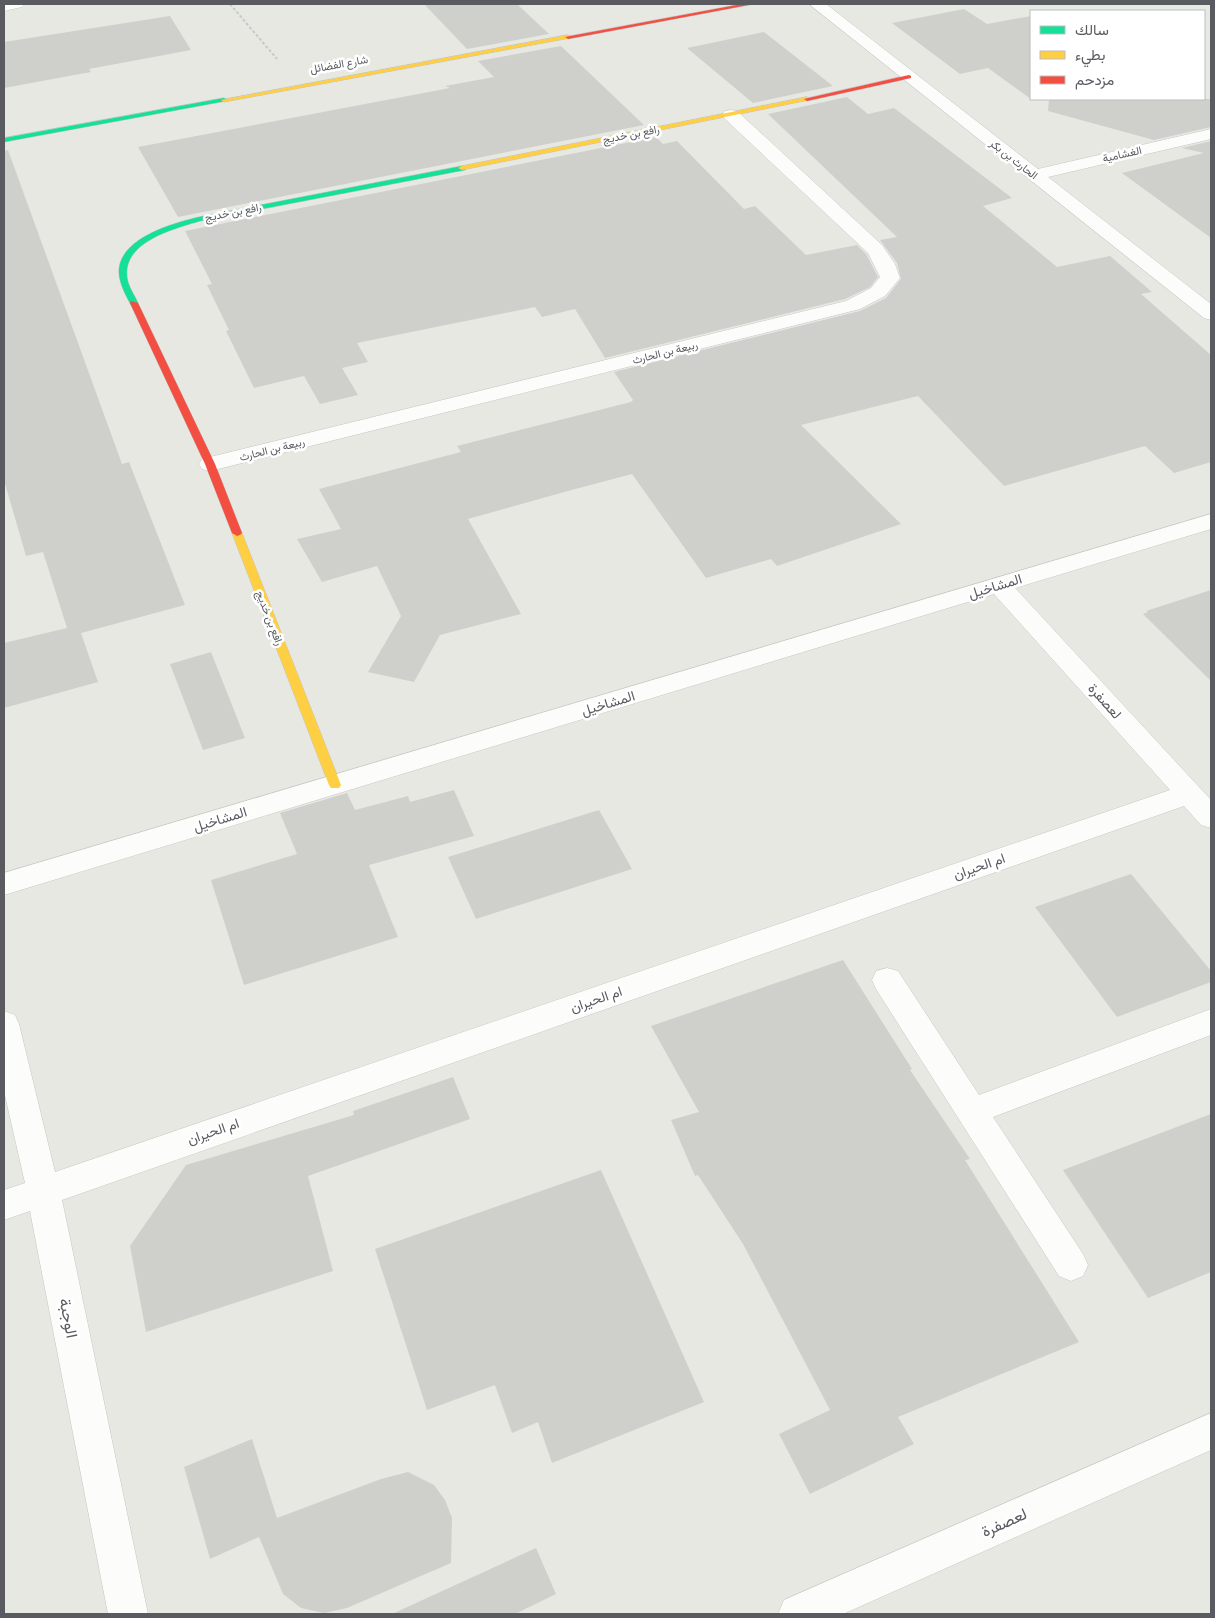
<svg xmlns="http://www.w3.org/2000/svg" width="1215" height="1618" viewBox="0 0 1215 1618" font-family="Manrope,Vazirmatn,sans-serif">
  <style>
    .building { fill: #cfcfcc }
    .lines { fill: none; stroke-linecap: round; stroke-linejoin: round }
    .lane-casing { stroke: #c6c6c5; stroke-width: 1 }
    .street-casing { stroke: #c6c6c5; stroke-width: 1 }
    .fast-casing { stroke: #c4c4c4; stroke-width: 1 }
    .slow-casing { stroke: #c4c4c4; stroke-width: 1 }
    .jam-casing { stroke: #c4c4c4; stroke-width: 1 }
    .path { stroke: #c6cac9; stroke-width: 2; stroke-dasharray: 3 2; stroke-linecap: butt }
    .lane { fill: #fcfcfb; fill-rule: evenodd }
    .street { fill: #fcfcfb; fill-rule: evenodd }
    .fast { fill: #16e098; fill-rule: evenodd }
    .slow { fill: #ffcf43; fill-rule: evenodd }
    .jam { fill: #f24e42; fill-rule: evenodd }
    .labels { text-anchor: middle; stroke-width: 5; stroke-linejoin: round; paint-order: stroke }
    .far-street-label { font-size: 11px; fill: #595b61; stroke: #fff }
    .street-label { font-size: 14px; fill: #595b61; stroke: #fff }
    .near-street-label { font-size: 16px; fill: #595b61; stroke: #fff }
  </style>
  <rect width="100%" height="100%" fill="#e8e8e3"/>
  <g class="building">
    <path d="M424,4H517L549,34L467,49Z"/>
    <path d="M964,9L987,24L1031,16V99L988,68L960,74L892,23Z"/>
    <path d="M170,16L191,50L89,69L91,72L4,88V42Z"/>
    <path d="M764,32L833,86L753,103L687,48Z"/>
    <path d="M561,46L644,125L178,217L138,147L450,88L445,86L494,77L478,61Z"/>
    <path d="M847,97L868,114L894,108L1012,198L983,206L1057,267L1110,256L1152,292L1141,294L1211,355V462L1174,473L1145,446L1004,486L918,396L801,425L901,524L777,566L771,559L706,578L632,474L568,491L468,519L521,614L440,635L414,682L368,672L401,616L377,566L322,582L297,539L341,529L319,489L461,452L457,446L631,402L633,400L614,372L860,311L886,298L901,279L897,263L880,240L897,237L768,114Z"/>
    <path d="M1049,99H1211V127L1154,140L1048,111Z"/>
    <path d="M656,137L663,144L677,141L744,209L755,206L806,255L857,245L866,254L878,277L870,287L845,299L605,358L575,309L542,317L535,307L357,343L368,362L342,368L358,395L320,404L304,376L254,388L226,331L229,330L207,285L212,284L185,231Z"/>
    <path d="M1211,141V238L1122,173L1204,153L1182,148Z"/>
    <path d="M8,150L122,464L129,462L185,605L81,633L98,682L4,708V643L67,628L43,552L26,556L4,480V151Z"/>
    <path d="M1211,590V681L1143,614L1148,612L1146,611Z"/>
    <path d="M211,652L245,738L203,750L170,664Z"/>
    <path d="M454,790L474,836L369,865L398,937L244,985L211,880L297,854L280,813L347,793L355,810L408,796L410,802Z"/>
    <path d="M599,810L632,869L476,919L448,857Z"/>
    <path d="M1131,874L1211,971V982L1117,1017L1035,907Z"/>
    <path d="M843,960L912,1069L910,1070L970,1159L965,1160L1079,1342L898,1417L914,1444L810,1494L779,1434L830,1410L743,1244L698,1175L695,1176L671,1120L699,1112L651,1026Z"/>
    <path d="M453,1077L470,1119L308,1176L333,1271L146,1332L130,1246L186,1165L354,1115L353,1111Z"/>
    <path d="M1211,1114V1272L1148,1298L1063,1170Z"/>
    <path d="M601,1170L704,1402L552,1463L538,1422L512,1433L495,1385L427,1410L375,1249Z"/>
    <path d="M252,1439L277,1518L381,1479L408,1472L434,1485L445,1500L452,1518L451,1563L347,1608L324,1613L301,1608L283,1594L259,1537L210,1559L184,1467Z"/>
    <path d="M536,1548L556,1594L515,1614H392Z"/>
  </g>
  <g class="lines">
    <g class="lane-casing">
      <path id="lane" d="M887,968L898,971L979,1095L1211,1009V1035L993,1117L1083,1254L1088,1265L1083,1276L1071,1281L1059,1276L876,989L872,980L876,971Z"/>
    </g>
    <g class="street-casing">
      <g id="street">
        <path d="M4,4H25L22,7L4,11Z"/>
        <path d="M809,4H826L1038,169L1211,129V139L1048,177L1211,304V320L1204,318Z"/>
        <path d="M731,110L737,111L882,245L895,264L900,278L885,296L860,309L210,471L202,469L199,464L202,459L846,301L871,288L880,277L868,253L725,119L722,115L725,111Z"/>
        <path d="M1211,514V529L1015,588L1211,800V828L1201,825L1184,806L62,1200L148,1614H108L30,1211L4,1220V1190L25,1183L4,1091V1011L15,1015L19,1024L55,1172L1170,790L994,594L4,895V873Z"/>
        <path d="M1211,1413V1450L843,1614H778L784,1600Z"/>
      </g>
    </g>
    <g class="fast-casing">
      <g id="fast">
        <path d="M224,98L227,100L226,101L4,142V138Z"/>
        <path d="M462,166L466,168L465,170L200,221C173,229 118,243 128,282C130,289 135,296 138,303L137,305H131C125,294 118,281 119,269C122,237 174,223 199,217Z"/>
      </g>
    </g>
    <g class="slow-casing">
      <g id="slow">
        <path d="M568,35L571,37L570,38L224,102L221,100Z"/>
        <path d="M807,97L810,99L809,100L462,170L458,168L462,166Z"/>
        <path d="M237,530L242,533L341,785L339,788H331L329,785L232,533Z"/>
      </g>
    </g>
    <g class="jam-casing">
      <g id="jam">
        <path d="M742,4H754L568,39L565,37Z"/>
        <path d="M909,75L911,76V78L807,101L804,99Z"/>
        <path d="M131,301L138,303L215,464L242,533L240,535L237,536L232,533L205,464L130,303Z"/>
      </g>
    </g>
    <path class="path" d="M230,4L277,59"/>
    <use href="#lane" class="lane"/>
    <use href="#street" class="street"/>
    <use href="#fast" class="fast"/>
    <use href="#slow" class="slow"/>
    <use href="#jam" class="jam"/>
  </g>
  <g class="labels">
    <g class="far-street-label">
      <text transform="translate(339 64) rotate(-10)" y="4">شارع الفضائل</text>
      <text transform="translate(631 134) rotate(-11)" y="4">رافع بن خديج</text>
      <text transform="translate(1122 154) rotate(-13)" y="4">الغشامية</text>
      <text transform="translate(1014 159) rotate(38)" y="4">الحارث بن بكر</text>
      <text transform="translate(233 212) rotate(-11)" y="4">رافع بن خديج</text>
      <text transform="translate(665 352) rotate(-14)" y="4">ربيعة بن الحارث</text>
      <text transform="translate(272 449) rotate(-14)" y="4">ربيعة بن الحارث</text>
      <text transform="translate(270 618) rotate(69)" y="4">رافع بن خديج</text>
    </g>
    <g class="street-label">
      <text transform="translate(995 586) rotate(-17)" y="5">المشاخيل</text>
      <text transform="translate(1105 701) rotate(48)" y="5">لعصفرة</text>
      <text transform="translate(608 703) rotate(-17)" y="5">المشاخيل</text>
      <text transform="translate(220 819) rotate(-17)" y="5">المشاخيل</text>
      <text transform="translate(979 866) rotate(-19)" y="5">ام الحيران</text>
      <text transform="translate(596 999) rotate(-19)" y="5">ام الحيران</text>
      <text transform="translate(213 1131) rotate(-19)" y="5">ام الحيران</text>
    </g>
    <g class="near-street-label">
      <text transform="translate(69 1318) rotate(79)" y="6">الوجبة</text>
      <text transform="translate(1004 1522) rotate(-24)" y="6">لعصفرة</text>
    </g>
  </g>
  <rect width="1215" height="1618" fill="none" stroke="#595b61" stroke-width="10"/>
  <rect x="1030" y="10" width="175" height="90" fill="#ffffff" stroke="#bdbdc0"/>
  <rect x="1040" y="26" width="25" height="8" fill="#16e098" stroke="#bdbdc0"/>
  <text x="1075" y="35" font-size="15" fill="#595b61">سالك</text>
  <rect x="1040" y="51" width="25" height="8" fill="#ffcf43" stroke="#bdbdc0"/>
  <text x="1075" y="60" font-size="15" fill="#595b61">بطيء</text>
  <rect x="1040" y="76" width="25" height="8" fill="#f24e42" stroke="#bdbdc0"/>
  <text x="1075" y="85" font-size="15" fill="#595b61">مزدحم</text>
</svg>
